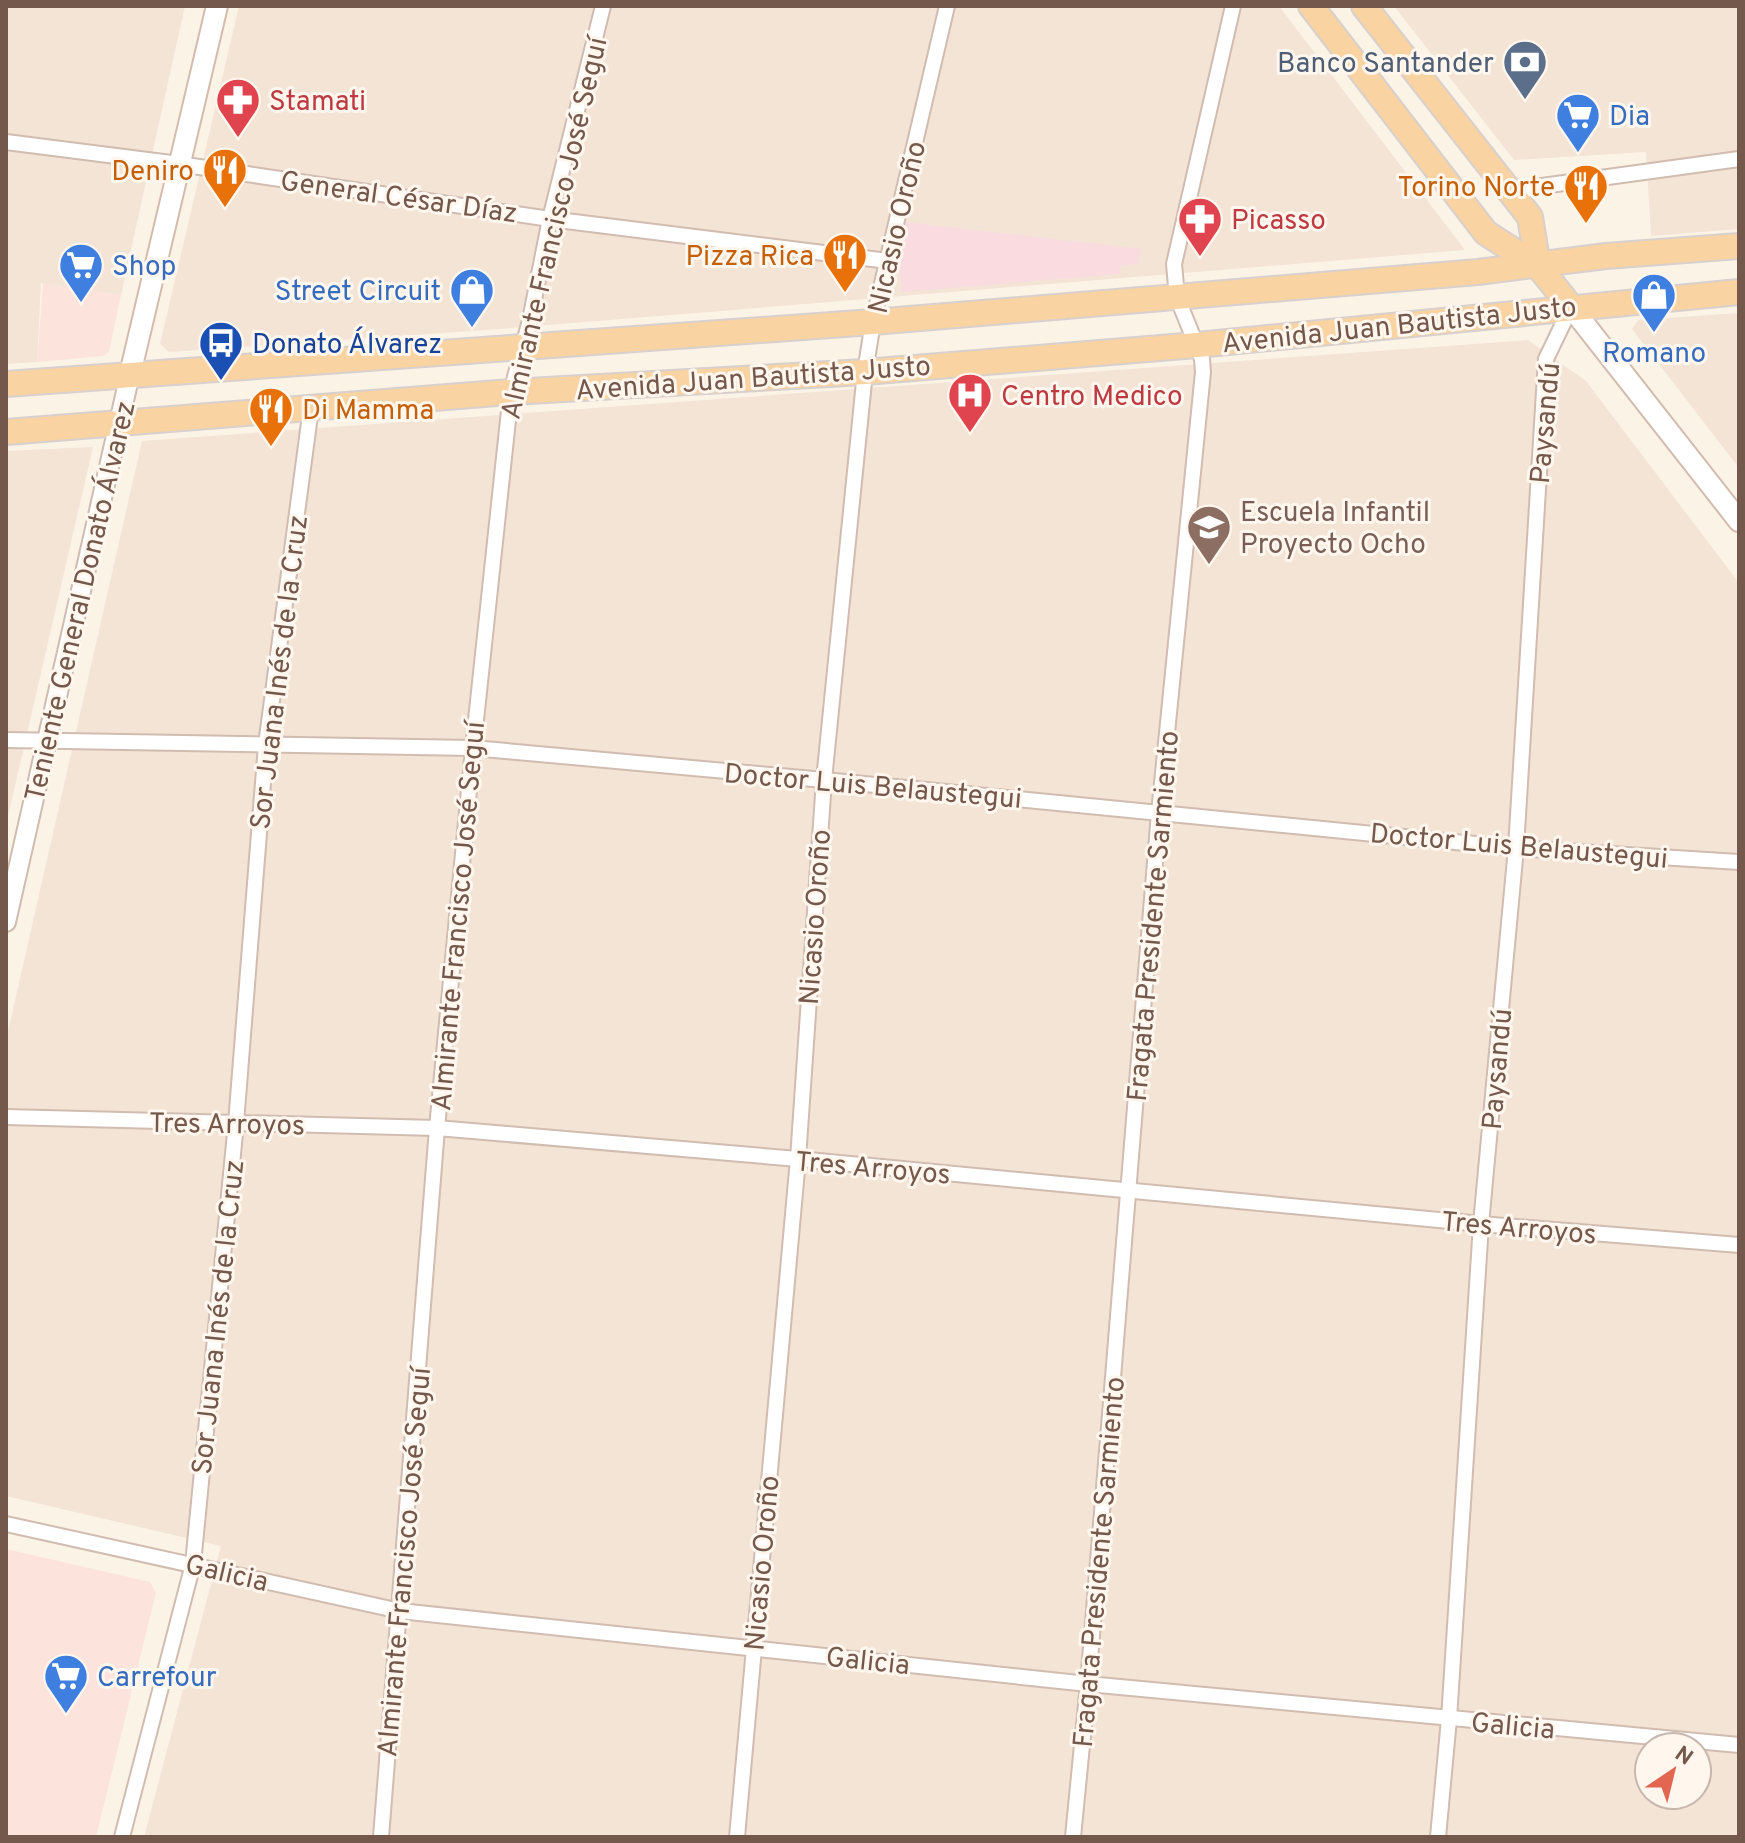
<svg xmlns="http://www.w3.org/2000/svg" width="1745" height="1843" viewBox="0 0 1745 1843" font-family="Overpass,sans-serif">
  <style>
    .residential { fill: #f3e4d6; fill-rule: evenodd }
    .commercial { fill: #fce3dc }
    .medical { fill: #fadbe0 }
    .lines { fill: none; stroke-linecap: round; stroke-linejoin: round }
    .minor-casing { stroke: #d0bcb0; stroke-width: 18 }
    .tertiary-casing { stroke: #d0bcb0; stroke-width: 22 }
    .secondary-casing { stroke: #d3bcae; stroke-width: 24 }
    .primary-casing { stroke: #d8d0cd; stroke-width: 28 }
    .minor { stroke: #fff; stroke-width: 14 }
    .tertiary { stroke: #fff; stroke-width: 18 }
    .secondary { stroke: #fff; stroke-width: 20 }
    .primary { stroke: #f9d3a2; stroke-width: 24 }
    .labels { text-anchor: middle; stroke-width: 6; stroke-linejoin: round; paint-order: stroke }
    .service-label { font-size: 28px; fill: #4e5e75; stroke: #fff7ee; text-anchor: end }
    .health-label { font-size: 28px; fill: #be3a42; stroke: #fff7ee; text-anchor: start }
    .shop-label { font-size: 28px; fill: #366cbe; stroke: #fff7ee; text-anchor: start }
    .food-label { font-size: 28px; fill: #c56008; stroke: #fff7ee; text-anchor: end }
    .street-label { font-size: 28px; fill: #75584c; stroke: #fff7ee }
    .transit-label { font-size: 28px; fill: #164399; stroke: #fff7ee; text-anchor: start }
    .education-label { font-size: 28px; fill: #785e54; stroke: #fff7ee; text-anchor: start }
  </style>
  <rect width="100%" height="100%" fill="#fcf3e7"/>
  <g class="residential">
    <path d="M6,6H185L121,295L41,283L37,362L6,364Z"/>
    <path d="M239,6H1279L1465,250L500,329L169,352L160,344Z"/>
    <path d="M1394,6H1739V229L1651,236L1646,152L1514,160Z"/>
    <path d="M1739,313V468L1632,329L1638,320Z"/>
    <path d="M1528,340L1586,381L1739,583V1837H144L221,1546L6,1496V1040L142,441ZM1649,1747H1697V1795H1649Z"/>
    <path d="M93,447L6,825V451Z"/>
  </g>
  <g class="commercial">
    <path d="M43,283L121,295L109,352L103,356L37,362Z"/>
    <path d="M6,1549L150,1582L156,1593L96,1837H6Z"/>
  </g>
  <path class="medical" d="M905,222L1140,249L1138,264L1120,266V274L902,292L900,272L896,271Z"/>
  <g class="lines">
    <g class="minor-casing">
      <g id="minor">
        <path d="M6,142L179,164L550,219L888,261"/>
        <path d="M1512,193L1542,186L1739,159"/>
        <path d="M6,740L473,748L824,780L1516,848L1739,862"/>
        <path d="M6,1117L437,1128L798,1159L1481,1224L1739,1245"/>
        <path d="M6,1524L400,1611L1088,1684L1739,1745"/>
        <path d="M122,1837L193,1564L236,1123L266,745L311,408"/>
        <path d="M381,1837L437,1128L473,748L511,392L530,320L550,219L603,6"/>
        <path d="M737,1837L798,1159L824,780L865,372L873,322L947,6"/>
        <path d="M1073,1837L1088,1684L1159,813L1203,372L1202,359L1177,297L1174,264L1233,6"/>
        <path d="M1438,1837L1449,1719L1481,1224L1516,848L1546,359L1571,307"/>
      </g>
    </g>
    <g class="tertiary-casing">
      <path id="tertiary" d="M6,922L130,374"/>
    </g>
    <g class="secondary-casing">
      <g id="secondary">
        <path d="M1571,307L1739,521"/>
        <path d="M130,374L217,6"/>
      </g>
    </g>
    <g class="primary-casing">
      <g id="primary">
        <path d="M1311,6L1486,233L1538,266L1571,307"/>
        <path d="M1364,6L1530,217L1538,266"/>
        <path d="M6,384L873,322L1478,272L1606,256L1739,246"/>
        <path d="M6,432L511,392L865,372L1197,345L1739,292"/>
      </g>
    </g>
    <use href="#minor" class="minor"/>
    <use href="#tertiary" class="tertiary"/>
    <use href="#secondary" class="secondary"/>
    <use href="#primary" class="primary"/>
  </g>
  <defs>
    <g id="bank-pin" transform="scale(2.3)"><path d="M0 17L-7.5 6A9.5 9.5 0 1 1 7.5 6Z" fill="#5c6f8a" stroke="#fff7ee"/><path d="M-6-4H6V4H-6ZM0-2.3a2.3 2.3 0 1 0 0 4.6a2.3 2.3 0 1 0 0-4.6Z" fill="#fff"/></g>
    <g id="pharmacy-pin" transform="scale(2.3)"><path d="M0 17L-7.5 6A9.5 9.5 0 1 1 7.5 6Z" fill="#e0444e" stroke="#fff7ee"/><path d="M-2-6h4v4h4v4h-4v4h-4v-4h-4v-4h4Z" fill="#fff"/></g>
    <g id="supermarket-pin" transform="scale(2.3)"><path d="M0 17L-7.5 6A9.5 9.5 0 1 1 7.5 6Z" fill="#3f7fe0" stroke="#fff7ee"/><path d="M-6-5.5h2.5l.6 2H6L4.5 2H-2.5L-4.4-4H-6ZM-1.5 3.2a1.3 1.3 0 1 0 .1 0ZM3 3.2a1.3 1.3 0 1 0 .1 0Z" fill="#fff"/></g>
    <g id="restaurant-pin" transform="scale(2.3)"><path d="M0 17L-7.5 6A9.5 9.5 0 1 1 7.5 6Z" fill="#e8710a" stroke="#fff7ee"/><path d="M-5-6h1v4h1v-4h1v4h1v-4h1v5L-1.5 .5V6h-2V.5L-5-1ZM5-6V6H3V1.5H1.5Q1.5-4 5-6Z" fill="#fff"/></g>
    <g id="shop-pin" transform="scale(2.3)"><path d="M0 17L-7.5 6A9.5 9.5 0 1 1 7.5 6Z" fill="#3f7fe0" stroke="#fff7ee"/><path d="M-5-2.5h2.3a2.7 3.5 0 0 1 5.4 0H5L5.5 6h-11ZM-1.5-2.5h3a1.5 2.3 0 0 0-3 0Z" fill="#fff"/></g>
    <g id="bus-pin" transform="scale(2.3)"><path d="M0 17L-7.5 6A9.5 9.5 0 1 1 7.5 6Z" fill="#1a4fb4" stroke="#fff7ee"/><path d="M-5-6H5V4H4V6H2V4H-2V6H-4V4H-5ZM-3.5-4V0h7V-4ZM-3.5 1.2v1.5H-2V1.2ZM2 1.2v1.5H3.5V1.2Z" fill="#fff"/></g>
    <g id="hospital-pin" transform="scale(2.3)"><path d="M0 17L-7.5 6A9.5 9.5 0 1 1 7.5 6Z" fill="#e0444e" stroke="#fff7ee"/><path d="M-5-5h3v3.5h4V-5h3V5h-3V1.5h-4V5h-3Z" fill="#fff"/></g>
    <g id="school-pin" transform="scale(2.3)"><path d="M0 17L-7.5 6A9.5 9.5 0 1 1 7.5 6Z" fill="#8d6e63" stroke="#fff7ee"/><path d="M0-5L7-2L0 1L-7-2ZM-4 1L0 2.5L4 1V4Q0 6-4 4Z" fill="#fff"/></g>
  </defs>
  <g fill-rule="evenodd">
    <use href="#bank-pin" x="1525" y="62"/>
    <use href="#pharmacy-pin" x="238" y="100"/>
    <use href="#supermarket-pin" x="1578" y="115"/>
    <use href="#restaurant-pin" x="225" y="170"/>
    <use href="#restaurant-pin" x="1586" y="186"/>
    <use href="#pharmacy-pin" x="1200" y="219"/>
    <use href="#restaurant-pin" x="845" y="255"/>
    <use href="#supermarket-pin" x="81" y="265"/>
    <use href="#shop-pin" x="472" y="290"/>
    <use href="#shop-pin" x="1654" y="295"/>
    <use href="#bus-pin" x="221" y="343"/>
    <use href="#hospital-pin" x="970" y="395"/>
    <use href="#restaurant-pin" x="271" y="409"/>
    <use href="#school-pin" x="1209" y="527"/>
    <use href="#supermarket-pin" x="66" y="1676"/>
  </g>
  <g class="labels">
    <g class="service-label">
      <text x="1494" y="72">Banco Santander</text>
    </g>
    <g class="health-label">
      <text x="269" y="110">Stamati</text>
      <text x="1231" y="229">Picasso</text>
      <text x="1001" y="405">Centro Medico</text>
    </g>
    <g class="shop-label">
      <text x="1609" y="125">Dia</text>
      <text x="112" y="275">Shop</text>
      <text x="441" y="300" text-anchor="end">Street Circuit</text>
      <text x="1654" y="362" text-anchor="middle">Romano</text>
      <text x="97" y="1686">Carrefour</text>
    </g>
    <g class="food-label">
      <text x="194" y="180">Deniro</text>
      <text x="1555" y="196">Torino Norte</text>
      <text x="814" y="265">Pizza Rica</text>
      <text x="302" y="419" text-anchor="start">Di Mamma</text>
    </g>
    <g class="street-label">
      <text transform="translate(399 196) rotate(8)" y="10">General César Díaz</text>
      <text transform="translate(896 227) rotate(-77)" y="10">Nicasio Oroño</text>
      <text transform="translate(553 228) rotate(-77)" y="10">Almirante Francisco José Seguí</text>
      <text transform="translate(1399 324) rotate(-6)" y="10">Avenida Juan Bautista Justo</text>
      <text transform="translate(753 377) rotate(-4)" y="10">Avenida Juan Bautista Justo</text>
      <text transform="translate(1544 423) rotate(-85)" y="10">Paysandú</text>
      <text transform="translate(79 601) rotate(-77)" y="10">Teniente General Donato Álvarez</text>
      <text transform="translate(278 672) rotate(-83)" y="10">Sor Juana Inés de la Cruz</text>
      <text transform="translate(873 785) rotate(5)" y="10">Doctor Luis Belaustegui</text>
      <text transform="translate(1519 845) rotate(5)" y="10">Doctor Luis Belaustegui</text>
      <text transform="translate(457 916) rotate(-85)" y="10">Almirante Francisco José Seguí</text>
      <text transform="translate(1152 916) rotate(-85)" y="10">Fragata Presidente Sarmiento</text>
      <text transform="translate(814 917) rotate(-86)" y="10">Nicasio Oroño</text>
      <text transform="translate(1496 1069) rotate(-85)" y="10">Paysandú</text>
      <text transform="translate(227 1123) rotate(1)" y="10">Tres Arroyos</text>
      <text transform="translate(873 1167) rotate(5)" y="10">Tres Arroyos</text>
      <text transform="translate(1519 1227) rotate(5)" y="10">Tres Arroyos</text>
      <text transform="translate(217 1317) rotate(-84)" y="10">Sor Juana Inés de la Cruz</text>
      <text transform="translate(403 1562) rotate(-85)" y="10">Almirante Francisco José Seguí</text>
      <text transform="translate(1098 1562) rotate(-85)" y="10">Fragata Presidente Sarmiento</text>
      <text transform="translate(761 1563) rotate(-85)" y="10">Nicasio Oroño</text>
      <text transform="translate(227 1572) rotate(13)" y="10">Galicia</text>
      <text transform="translate(868 1660) rotate(6)" y="10">Galicia</text>
      <text transform="translate(1513 1725) rotate(5)" y="10">Galicia</text>
    </g>
    <g class="transit-label">
      <text x="252" y="353">Donato Álvarez</text>
    </g>
    <g class="education-label">
      <text x="1240" y="521">Escuela Infantil<tspan x="1240" dy="32">Proyecto Ocho</tspan></text>
    </g>
  </g>
  <rect width="1745" height="1843" fill="none" stroke="#75584c" stroke-width="16"/>
  <g transform="translate(1673 1771) rotate(35)"><circle r="38" fill="#fff7ee" stroke="#c8b7ad" stroke-width="2"/>
  <path d="M0-6L14 30L0 20L-14 30Z" fill="#e36750"/>
  <text y="-12" font-size="22" font-weight="bold" text-anchor="middle" fill="#75584c">N</text>
  </g>
</svg>
